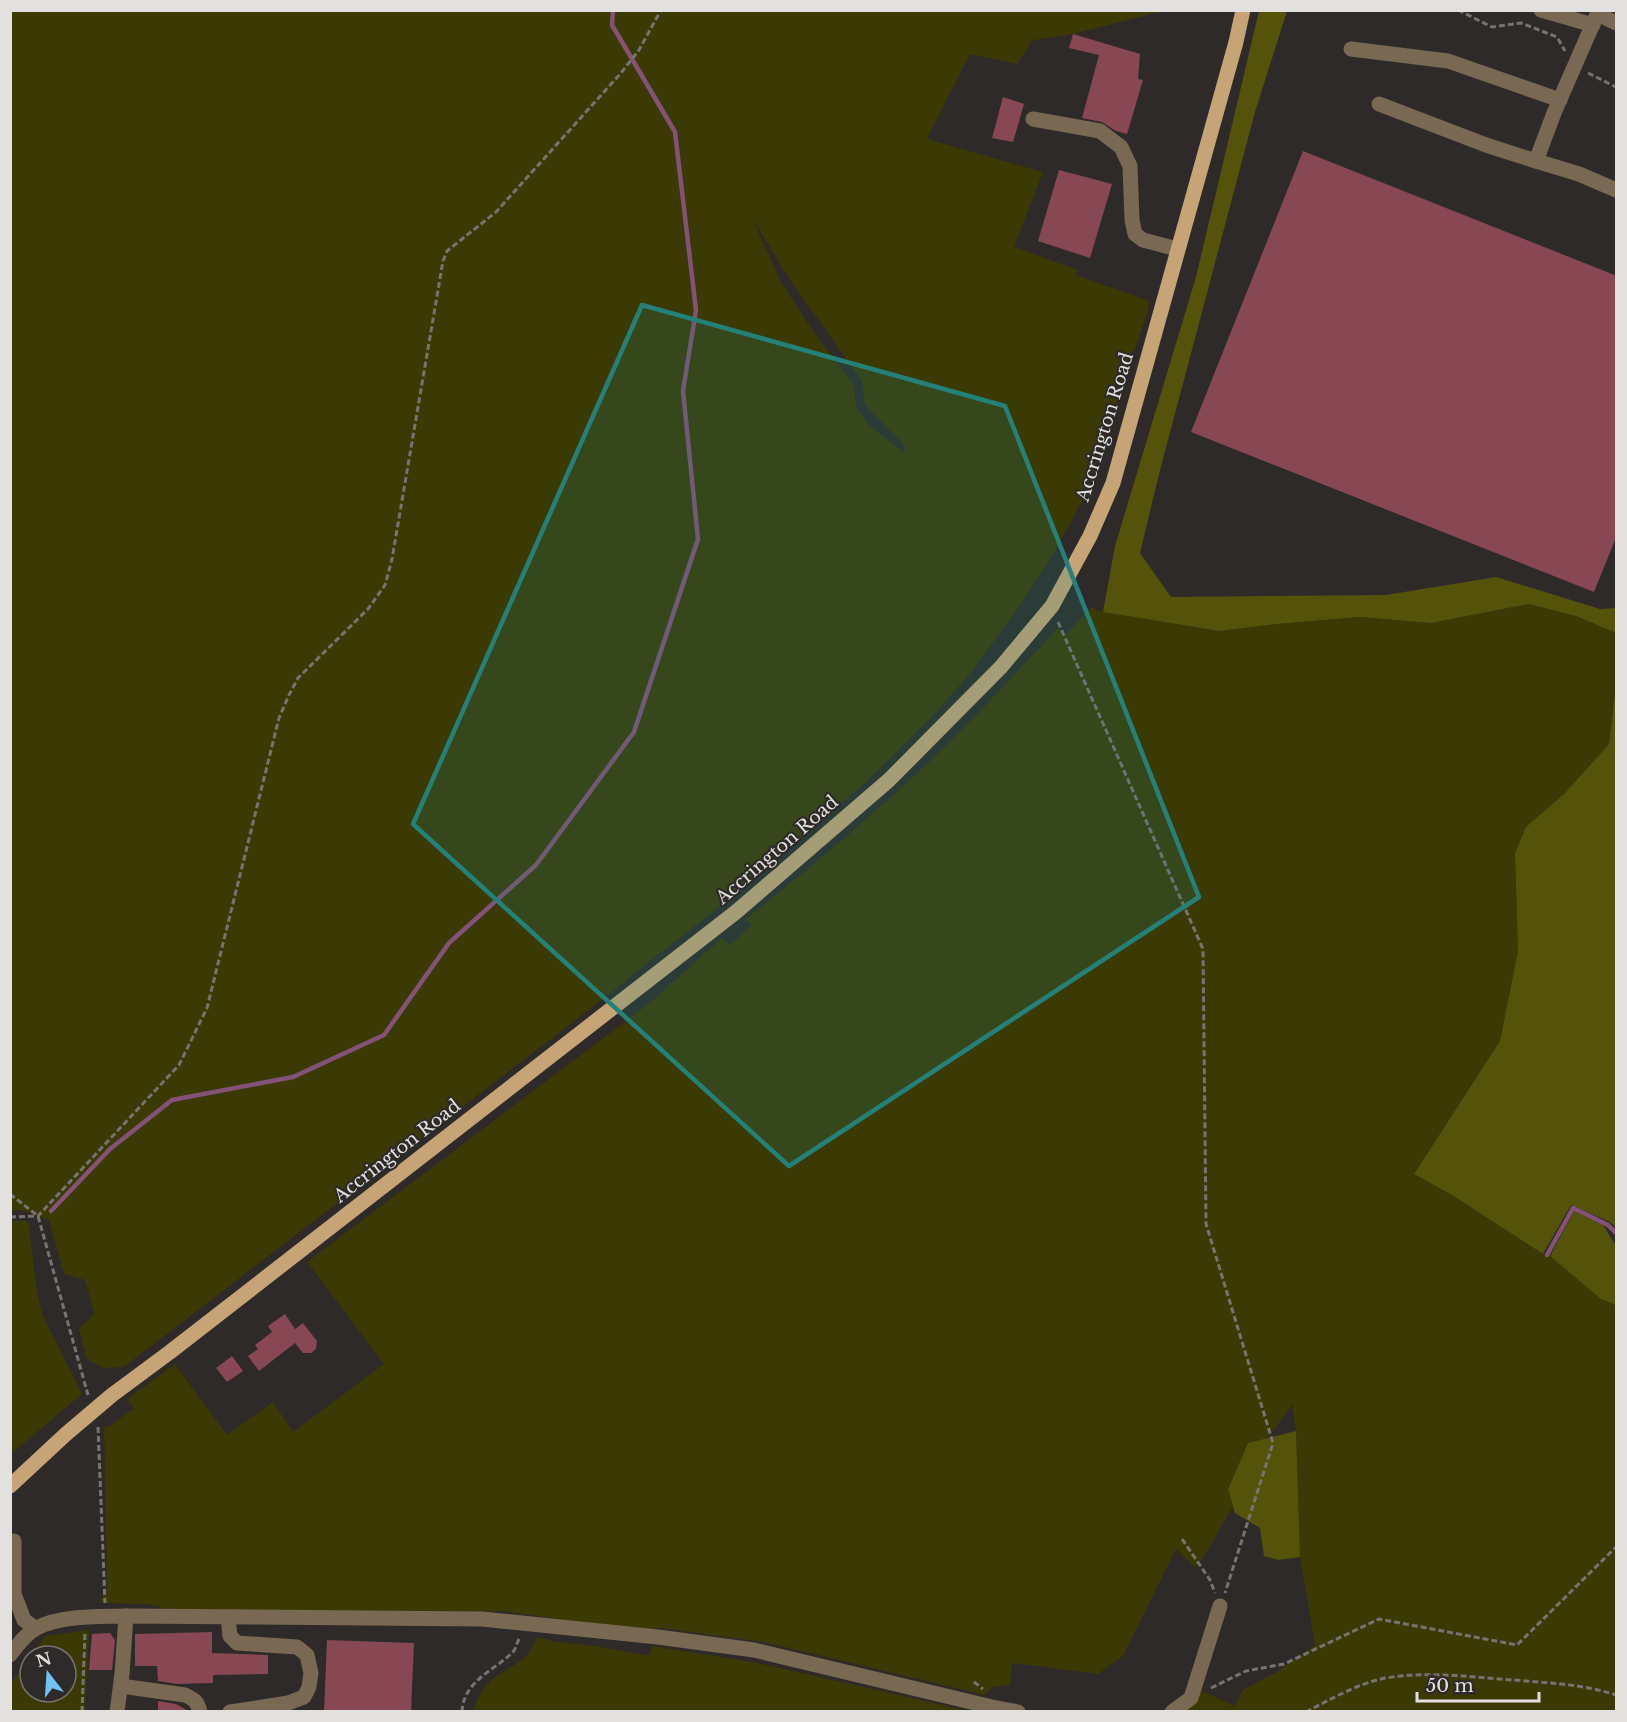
<svg xmlns="http://www.w3.org/2000/svg" width="1627" height="1722" viewBox="0 0 1627 1722" font-family="'Libre Baskerville',serif">
  <style>
    .green { fill: #3b3904; fill-rule: evenodd }
    .forest { fill: #55530a }
    .lines { fill: none; stroke-linecap: round; stroke-linejoin: round }
    .stream { stroke: #845178; stroke-width: 4.5 }
    .building { fill: #874753 }
    .path { stroke: #767372; stroke-width: 3; stroke-dasharray: 6 3; stroke-linecap: butt }
    .minor { stroke: #796852; stroke-width: 15 }
    .major { stroke: #c6a475; stroke-width: 15 }
    .marked { fill: #248179; fill-opacity: 0.2; stroke: #248179; stroke-width: 4.5; stroke-linejoin: round }
    .labels { text-anchor: middle; stroke-width: 4.5; stroke-linejoin: round; paint-order: stroke }
    .street-label { font-size: 18px; fill: #e3e1e0; stroke: #2e2a29 }
  </style>
  <rect width="100%" height="100%" fill="#2e2a29"/>
  <g class="green">
    <path d="M10,11H1164L1073,34L1033,40L1017,64L970,54L927,139L1043,172L1014,247L1078,270L1076,275L1083,278L1150,301L1147,314L1085,496L1052,556L1014,614L972,671L935,714L864,784L739,891L573,1022L124,1367L103,1368L87,1359L79,1329L94,1314L85,1280L64,1274L49,1220L22,1210L11,1211ZM752,218L788,277L862,381L865,405L906,447L903,452L869,425L856,406L854,385L815,334L781,282Z"/>
    <path d="M1529,604L1576,616L1616,633V684L1609,744L1565,793L1526,827L1515,853L1518,951L1500,1041L1414,1174L1452,1195L1543,1254L1550,1256L1601,1298L1616,1305V1711H1177L1200,1690L1235,1706L1243,1690L1280,1670L1315,1645L1300,1557L1296,1432L1292,1405L1268,1438L1248,1443L1228,1489L1233,1506L1202,1560L1195,1567L1176,1549L1123,1656L1098,1674L1012,1663L1010,1685L992,1687L985,1695L764,1642L660,1628L644,1629L589,1623L501,1611L174,1614L161,1607L145,1604L99,1603L107,1589L104,1427L111,1425L134,1408L127,1399L175,1364L227,1435L273,1402L293,1432L384,1364L307,1262L651,1002L722,938L730,945L752,925L746,919C795,880 843,840 890,798C949,746 1003,687 1057,629L1067,634L1091,607L1103,612L1219,631L1276,624L1360,617L1431,623Z"/>
    <path d="M11,1221H28L37,1292L42,1314L82,1394L11,1454Z"/>
    <path d="M89,1630L85,1711H11V1683L30,1658V1692H66V1656H31L46,1636Z"/>
    <path d="M536,1637L557,1642L596,1646L648,1656L652,1646L758,1663L969,1711H473C476,1702 479,1694 486,1686C503,1667 530,1664 536,1637Z"/>
  </g>
  <g class="forest">
    <path d="M1259,11H1287L1255,112L1159,474L1140,553L1171,597L1386,595L1496,577L1600,609L1616,608V633L1576,616L1529,604L1431,623L1360,617L1276,624L1219,631L1103,612L1115,546L1196,277Z"/>
    <path d="M1616,684V1227L1608,1221L1571,1205L1543,1254L1452,1195L1414,1174L1500,1041L1518,951L1515,853L1526,827L1565,793L1609,744Z"/>
    <path d="M1574,1211L1603,1225L1616,1246V1305L1601,1299L1550,1256Z"/>
    <path d="M1296,1431L1300,1557L1278,1560L1264,1556L1260,1528L1235,1513L1228,1489L1248,1443Z"/>
  </g>
  <g class="lines">
    <g class="stream">
      <path d="M51,1211L110,1149L172,1100L293,1077L384,1035L449,943L536,865L634,732L698,539L683,391L696,310L675,132L612,25L613,10"/>
      <path d="M1547,1255L1573,1208L1608,1225L1616,1233"/>
    </g>
  </g>
  <g class="building">
    <path d="M1073,34L1140,54L1138,79L1143,80L1127,134L1116,131L1102,122L1082,118L1099,55L1069,48Z"/>
    <path d="M1003,97L1024,104L1013,142L992,138Z"/>
    <path d="M1303,151L1617,276V535L1594,592L1191,432Z"/>
    <path d="M1059,170L1112,184L1090,258L1038,241Z"/>
    <path d="M285,1314L295,1329L303,1323L317,1341L316,1349L311,1353H303L295,1343L259,1371L248,1356L258,1349L255,1345L272,1332L268,1326Z"/>
    <path d="M232,1356L243,1371L227,1382L216,1368Z"/>
    <path d="M212,1632V1653L268,1655V1674L213,1675V1683L177,1684L158,1681L157,1666H135V1634Z"/>
    <path d="M110,1633L115,1640L112,1670H89L92,1634Z"/>
    <path d="M327,1640L414,1643L411,1712H324Z"/>
    <path d="M158,1701L176,1704L190,1712H158Z"/>
  </g>
  <g class="lines">
    <g class="path">
      <path d="M1458,10L1492,27L1521,23L1557,37L1565,51"/>
      <path d="M1588,73L1616,87"/>
      <path d="M1058,622L1203,949L1206,1224L1273,1443L1225,1593"/>
      <path d="M10,1194L38,1216L88,1395"/>
      <path d="M10,1217L38,1216L179,1065L207,1008L279,718L289,695L298,678L368,609L385,585L392,559L443,261L447,251L496,212L621,73L639,50L661,10"/>
      <path d="M98,1427L105,1603"/>
      <path d="M1182,1539L1210,1580L1215,1593"/>
      <path d="M974,1682L983,1689"/>
      <path d="M1211,1688L1246,1671L1284,1664L1379,1619L1517,1645L1616,1547"/>
      <path d="M82,1712L85,1632"/>
      <path d="M462,1712C463,1681 495,1670 513,1652C516,1648 517,1643 519,1639"/>
      <path d="M1306,1712C1331,1699 1357,1684 1385,1678C1427,1671 1472,1677 1513,1680C1548,1683 1583,1684 1616,1695"/>
    </g>
    <g class="minor">
      <path d="M1541,10L1593,25"/>
      <path d="M1599,10L1554,113L1536,161L1579,174L1616,190"/>
      <path d="M1598,14L1616,23"/>
      <path d="M1351,49L1448,61L1560,100"/>
      <path d="M1379,104L1486,145L1536,161"/>
      <path d="M1033,119L1100,131L1121,147L1130,166L1132,220L1135,234L1143,240L1177,249"/>
      <path d="M14,1541V1594L24,1620L35,1628"/>
      <path d="M228,1617L230,1636L237,1643L297,1647L307,1655L311,1673L309,1687L304,1697L288,1703L230,1712"/>
      <path d="M10,1655C17,1646 26,1633 37,1628C61,1615 99,1617 126,1616L482,1619L658,1637L754,1650L992,1707L1018,1712"/>
      <path d="M121,1686L185,1695C194,1699 198,1702 200,1712"/>
      <path d="M117,1712L122,1674L126,1616"/>
      <path d="M1172,1712L1191,1698L1220,1606"/>
    </g>
    <path class="major" d="M10,1486L66,1434L112,1395L170,1352L736,912L889,780L1001,667L1052,606L1090,536L1113,483L1236,42L1243,10"/>
  </g>
  <path class="marked" d="M642,305L1005,406L1199,897L789,1166L413,824Z"/>
  <g class="labels">
    <g class="street-label">
      <text transform="translate(1105 427) rotate(-73)" y="6">Accrington Road</text>
      <text transform="translate(777 850) rotate(-41)" y="6">Accrington Road</text>
      <text transform="translate(397 1151) rotate(-38)" y="6">Accrington Road</text>
    </g>
  </g>
  <rect width="1627" height="1722" fill="none" stroke="#e3e1e0" stroke-width="24"/>
  <g transform="translate(48 1674) rotate(343)"><circle r="28" fill="#2e2a29" stroke="#767372" stroke-width="1.5"/>
  <path d="M0-4.5L10 22L0 15L-10 22Z" fill="#70c1f4"/>
  <text y="-9" font-size="16" font-weight="bold" text-anchor="middle" fill="#e3e1e0">N</text>
  </g>
  <path d="M1417 1692v9h122v-9" fill="none" stroke="#e3e1e0" stroke-width="3"/>
  <text x="1426" y="1692" font-size="18" fill="#e3e1e0" stroke="#2e2a29" stroke-width="4.5" paint-order="stroke">50 m</text>
</svg>
